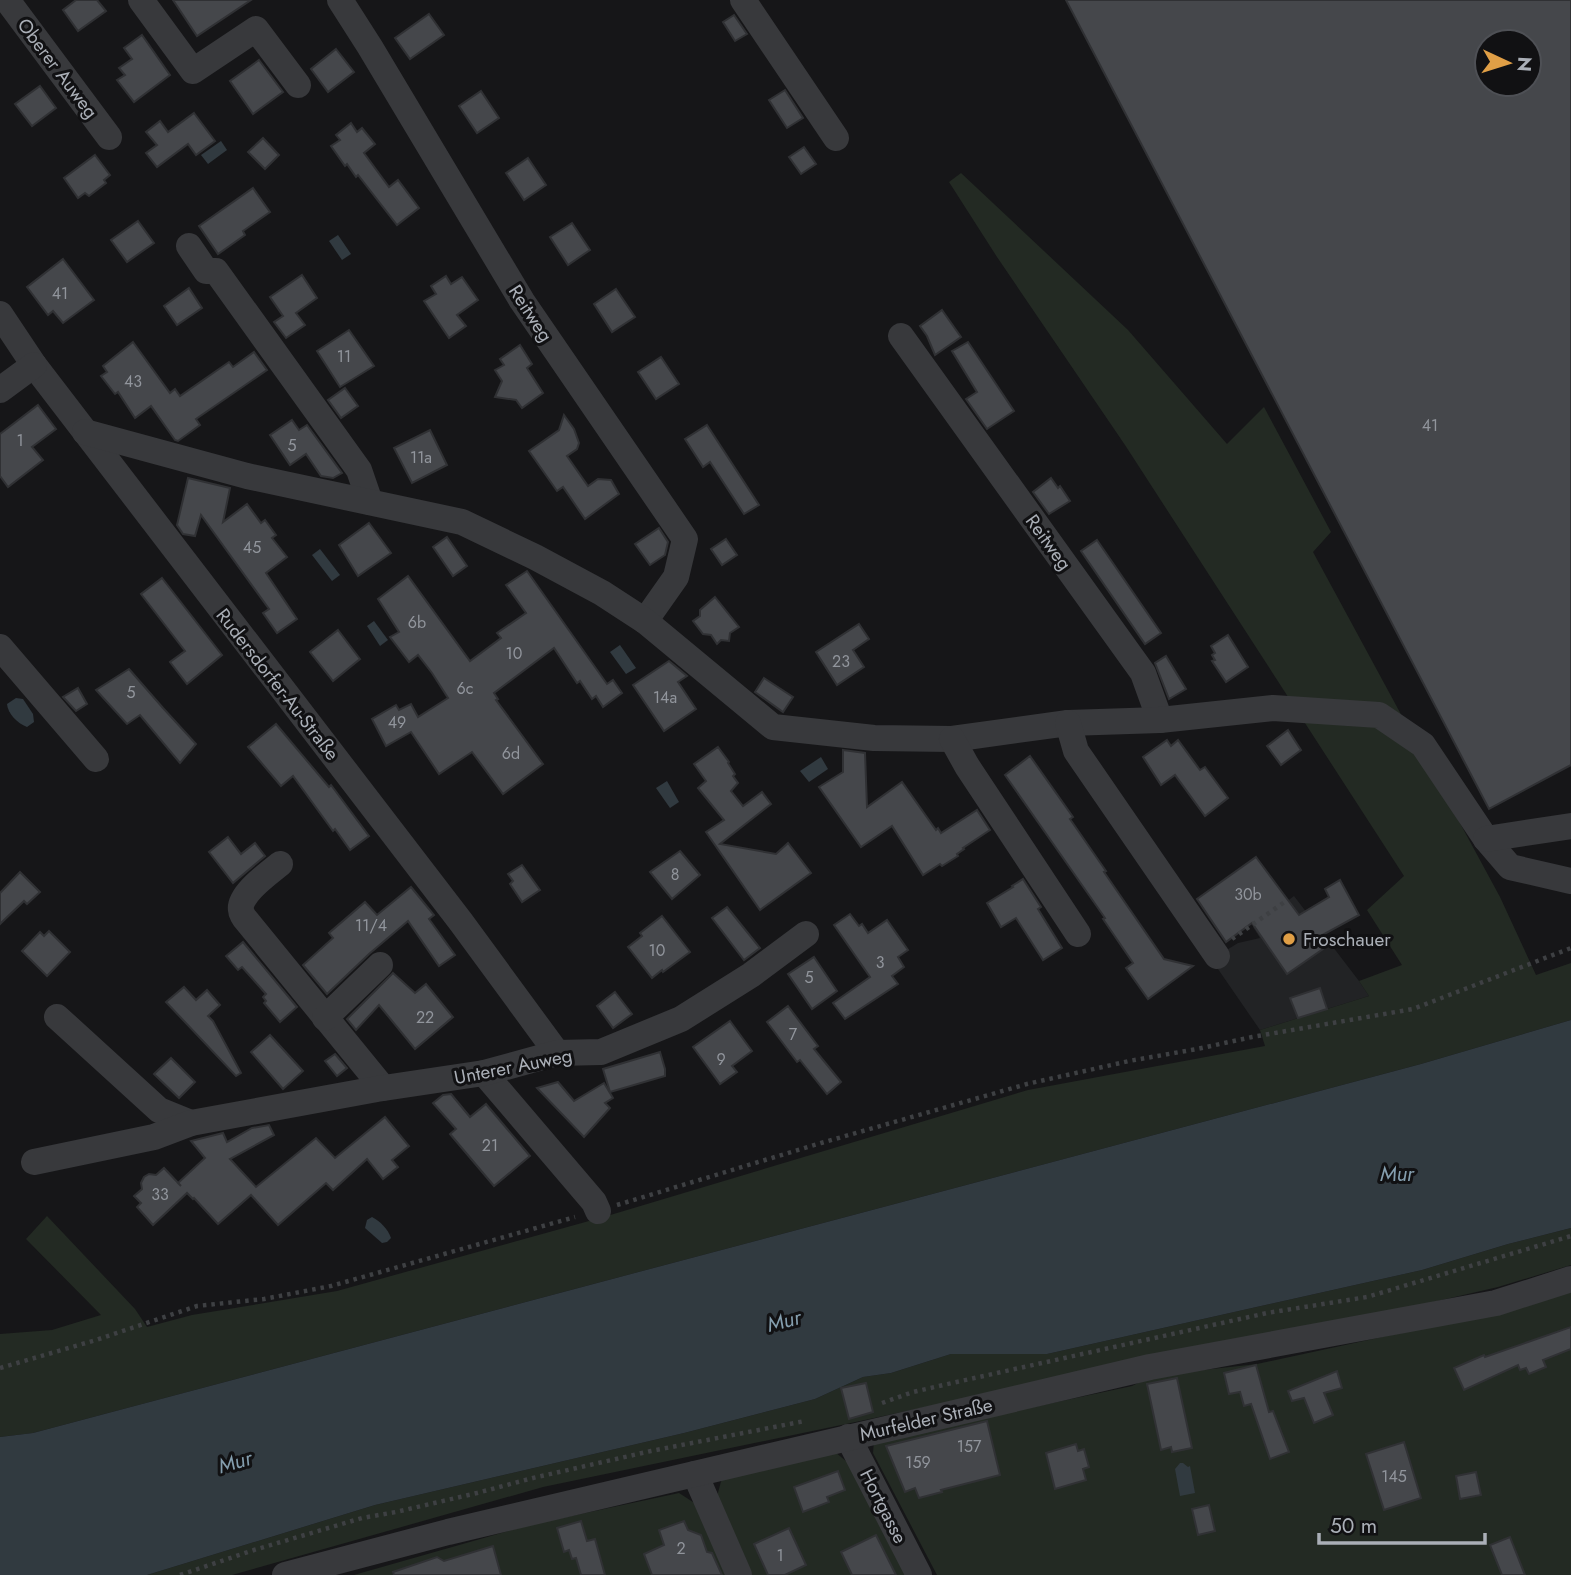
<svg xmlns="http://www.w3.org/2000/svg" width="1571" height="1575" viewBox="0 0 1571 1575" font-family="Jost,sans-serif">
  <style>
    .built { fill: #222325 }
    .green { fill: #232a23 }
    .water { fill: #313a40 }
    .building { fill: #45474b; stroke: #303134; stroke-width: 2; fill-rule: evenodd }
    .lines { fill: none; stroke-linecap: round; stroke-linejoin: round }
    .path { stroke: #3e4043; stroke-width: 4.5; stroke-dasharray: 3.5 5; stroke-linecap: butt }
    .minor { stroke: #38393c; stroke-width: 26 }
    .poi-dot { fill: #e09f46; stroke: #111113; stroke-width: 2.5 }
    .labels { text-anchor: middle; stroke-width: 6; stroke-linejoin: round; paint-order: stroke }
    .number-label { font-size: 16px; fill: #91959c }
    .street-label { font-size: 19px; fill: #aaafb7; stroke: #111113 }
    .poi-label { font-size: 19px; fill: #aaafb7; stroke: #111113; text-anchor: start }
    .water-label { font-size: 21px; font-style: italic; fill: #849eae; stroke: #111113 }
  </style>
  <rect width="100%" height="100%" fill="#161618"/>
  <path class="built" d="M1294,896L1359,981L1369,996L1260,1030L1209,956H1217L1238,943L1260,938L1253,927Z"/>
  <g class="green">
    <path d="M961,173L1128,330L1227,444L1264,407L1331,532L1313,552L1500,897L1536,975L1571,963V1020L1421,1064L33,1433L0,1437V1334L52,1330L101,1315L26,1239L47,1216L135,1309L147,1327L192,1315L337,1291L607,1216L1028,1090L1265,1046L1260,1030L1369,996L1359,981L1402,965L1367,910L1404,876L1125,445L997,257L949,182Z"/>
    <path d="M1571,1228V1265L1498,1287L1390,1312L1201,1348L846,1424L543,1487L232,1575H147L375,1505L684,1433L815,1399L863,1377L891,1373L951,1354H1047L1422,1270L1508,1244Z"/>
    <path d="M1571,1289V1575H937L873,1453L874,1441L1132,1386L1144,1380L1176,1373L1257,1364L1493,1313Z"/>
    <path d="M835,1452L852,1466L909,1575H752L716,1500L722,1478Z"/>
    <path d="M679,1493L696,1504L731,1575H354L529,1525Z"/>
  </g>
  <g class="water">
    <path d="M221,141L227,150L208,164L201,155Z"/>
    <path d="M338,235L351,254L342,260L329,241Z"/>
    <path d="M320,549L340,575L332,581L312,555Z"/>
    <path d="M374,621L388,640L380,646L367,626Z"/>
    <path d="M620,645L636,668L626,674L610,652Z"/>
    <path d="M16,698L23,699L33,714L34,722L27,727C17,723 8,714 7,704Z"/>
    <path d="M821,757L828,769L809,782L800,771Z"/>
    <path d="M667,781L679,802L670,808L656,788Z"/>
    <path d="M1571,1020V1228L1508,1244L1422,1270L1047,1354H951L891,1373L863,1377L815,1399L684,1433L375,1505L147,1575H0V1437L33,1433L1421,1064Z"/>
    <path d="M372,1217C380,1221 388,1229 391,1238L387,1242L382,1243L365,1228L367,1220Z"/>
    <path d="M1180,1463H1183L1188,1467L1190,1466L1195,1493L1180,1496L1175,1469Z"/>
  </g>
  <g class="building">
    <path d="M76,0H97L106,11L78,31L63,10Z"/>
    <path d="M173,0H251L197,36Z"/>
    <path d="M1066,0H1571V765L1489,809ZM1487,42H1529V84H1487Z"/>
    <path d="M429,14L444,35L410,59L395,38Z"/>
    <path d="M734,15L747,34L735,41L723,22Z"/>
    <path d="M142,35L170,75L134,102L117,80L125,75L119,68L132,59L124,48Z"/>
    <path d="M336,49L354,72L328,92L311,69Z"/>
    <path d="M259,60L283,92L253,114L230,81Z"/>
    <path d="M40,86L56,108L32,126L15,104Z"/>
    <path d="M785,90L803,118L787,128L769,100Z"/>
    <path d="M481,91L499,118L477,133L459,106Z"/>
    <path d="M194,113L215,141L196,155L188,144L157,167L146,153L157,145L146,132L160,121L168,132Z"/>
    <path d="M351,123L357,132L362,128L375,144L364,153L389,187L398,180L419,208L397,225L358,175L356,177L347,164L345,166L331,146L340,140L336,135Z"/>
    <path d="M263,138L279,155L265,169L248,152Z"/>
    <path d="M804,147L816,164L801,174L789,157Z"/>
    <path d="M95,155L110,175L104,180L106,183L89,196L85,193L78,198L64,178Z"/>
    <path d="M528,158L546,185L524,200L506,173Z"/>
    <path d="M253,188L270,212L243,231L245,235L218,254L199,226Z"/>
    <path d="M138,221L154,243L127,262L111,240Z"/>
    <path d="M572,223L590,250L568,265L550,237Z"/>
    <path d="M63,259L94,300L63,323L53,311L48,315L27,287Z"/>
    <path d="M302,275L317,298L296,313L305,325L286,338L274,322L283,316L270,297Z"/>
    <path d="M446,276L451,284L462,277L478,300L457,315L466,326L449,338L424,301L436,294L431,286Z"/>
    <path d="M189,288L202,308L177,325L164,306Z"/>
    <path d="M616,289L635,317L612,332L594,304Z"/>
    <path d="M942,310L961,337L935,355L927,336L920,326Z"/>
    <path d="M349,330L374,366L340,387L317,351Z"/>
    <path d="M133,342L170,393L175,389L180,396L229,362L233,367L254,352L267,370L196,419L200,425L178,441L175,440L151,406L135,418L118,392L115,394L101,376L107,372L103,366Z"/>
    <path d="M968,342L1014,411L987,429L966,399L977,392L952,351Z"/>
    <path d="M520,345L532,364L527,368L543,393L522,408L516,400L495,397L502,381L495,370L504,365L500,359Z"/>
    <path d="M661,357L679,384L656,399L638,372Z"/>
    <path d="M345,388L358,406L341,418L328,400Z"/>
    <path d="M38,405L56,429L32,447L43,460L8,487L0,476V434Z"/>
    <path d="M564,415L574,429L579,443L577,449L567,456L588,486L598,479L611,480L619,494L585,519L563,487L557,491L529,451L559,430Z"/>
    <path d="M292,420L299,430L307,425L342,473L333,478L321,476L306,454L290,465L270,435Z"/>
    <path d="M707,425L759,505L744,514L710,462L703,467L685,439Z"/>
    <path d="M430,430L447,465L412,483L394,448Z"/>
    <path d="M188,478L230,488L223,522L247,504L261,523L265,520L276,535L272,538L287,557L266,573L297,619L277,633L263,613L269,609L201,515L195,536L183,534L177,525Z"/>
    <path d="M1051,478L1058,488L1060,486L1070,501L1049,514L1033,492Z"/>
    <path d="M369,523L391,553L358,576L339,545Z"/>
    <path d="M659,528L668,542L665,555L650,565L635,544Z"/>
    <path d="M447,537L467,566L453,576L433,547Z"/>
    <path d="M726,539L737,555L722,565L711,549Z"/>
    <path d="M1097,540L1161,633L1145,644L1081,551Z"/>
    <path d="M527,571L607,684L613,680L622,693L603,707L596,696L592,699L580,681L577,683L554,648L494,693L498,699L496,700L543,764L503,794L472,752L439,774L411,732L386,746L372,719L396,705L399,710L411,704L418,717L448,698L432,673L418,655L409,662L390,637L399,632L378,599L408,576L470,661L501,638L497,633L526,613L506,585Z"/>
    <path d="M162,578L222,655L187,684L170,662L185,651L141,594Z"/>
    <path d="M715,597L739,627L730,633L729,641L721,640L717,644L711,635L703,634L693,621L700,616V610Z"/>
    <path d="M859,624L869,639L853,650L864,667L837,685L816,652Z"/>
    <path d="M338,630L360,659L333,681L310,652Z"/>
    <path d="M1228,635L1248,667L1226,682L1212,661L1215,660L1212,655L1215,653L1211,646Z"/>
    <path d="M1166,656L1186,689L1169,699L1155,663Z"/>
    <path d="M669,661L687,676L678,682L696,709L664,731L633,685Z"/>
    <path d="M129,669L163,708L196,744L180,763L140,715L127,724L96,690Z"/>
    <path d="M764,678L793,697L783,712L755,692Z"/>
    <path d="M78,688L87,704L76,711L63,697Z"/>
    <path d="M276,724L329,787L331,785L369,836L350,850L335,829L333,831L293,776L281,786L248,747Z"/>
    <path d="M1288,730L1301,750L1281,765L1267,746Z"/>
    <path d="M1167,740L1171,746L1178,740L1200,770L1205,767L1228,798L1205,816L1175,775L1161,785L1143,757Z"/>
    <path d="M718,747L729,762L728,763L735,774L733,776L738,783L731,791L743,806L762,792L771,804L720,844L776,854L788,843L811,873L760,910L706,832L724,820L698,788L706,781L694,764Z"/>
    <path d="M843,750L865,753L867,807L902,782L936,830L938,828L941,833L977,810L990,830L963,848L964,849L957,854L958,856L942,866L940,864L923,875L892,826L861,847L819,787L843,772Z"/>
    <path d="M1030,756L1073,817L1070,819L1106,871L1104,872L1164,959L1193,966L1148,999L1126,968L1133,963L1103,919L1105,918L1005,775Z"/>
    <path d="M228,837L241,854L255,843L265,856L233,883L209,852Z"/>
    <path d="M680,851L700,875L672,899L650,872Z"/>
    <path d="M1256,857L1299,915L1329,897L1325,889L1340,880L1359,915L1315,939L1323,949L1287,974L1252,923L1226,942L1197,899Z"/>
    <path d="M522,865L540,890L522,902L510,884L513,881L508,874Z"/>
    <path d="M20,872L40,892L27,904L24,901L0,924V893Z"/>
    <path d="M1023,879L1041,907L1038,909L1062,948L1043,960L1016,918L1001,927L987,903L1013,887L1012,886Z"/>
    <path d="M411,887L434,915L429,919L455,955L439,966L408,921L369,954L327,994L303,965L333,938L329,933L365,902L377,915Z"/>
    <path d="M727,907L760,948L744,960L712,918Z"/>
    <path d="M850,914L859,926L862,924L868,933L887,920L908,950L898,957L904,967L892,976L898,984L845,1019L833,1003L870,977L834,925Z"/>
    <path d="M662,916L690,952L663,972L662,970L652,978L628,947L642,936L640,933Z"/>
    <path d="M49,931L70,952L47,976L22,951L40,932L44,936Z"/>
    <path d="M243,942L297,1007L280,1022L264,1003L266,1001L263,997L266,994L242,967L238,970L226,956Z"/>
    <path d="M814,957L837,991L812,1009L788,974Z"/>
    <path d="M393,973L415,993L426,984L453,1017L415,1049L379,1005L356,1030L347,1019Z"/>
    <path d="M184,987L196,1000L207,990L220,1005L208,1016L213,1021L241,1073L236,1076L166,1002Z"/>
    <path d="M1320,988L1327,1009L1298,1018L1290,998Z"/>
    <path d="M615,992L632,1014L613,1028L597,1006Z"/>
    <path d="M788,1006L818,1046L814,1049L841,1082L827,1094L800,1060L797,1062L767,1022Z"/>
    <path d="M730,1021L752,1051L732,1066L737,1072L720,1084L693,1047Z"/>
    <path d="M270,1035L303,1071L283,1089L251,1052Z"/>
    <path d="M660,1052L665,1069V1076L610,1092L603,1069Z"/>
    <path d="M335,1054L347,1068L337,1076L325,1061Z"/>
    <path d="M171,1058L195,1082L179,1098L154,1074Z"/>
    <path d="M558,1082L574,1101L604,1083L613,1098L605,1103L610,1108L584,1137L537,1088Z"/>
    <path d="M451,1094L470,1117L486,1104L530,1156L494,1186L450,1134L456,1129L433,1103L443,1095Z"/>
    <path d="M385,1117L409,1146L392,1160L398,1167L383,1179L367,1159L333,1190L326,1183L278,1225L251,1195L218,1224L194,1198L193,1199L187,1193L153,1225L137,1207L141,1203L134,1196L142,1189L141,1183L144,1177L149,1174L156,1175L164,1168L181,1186L178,1183L205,1158L191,1141L223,1133L227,1142L252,1128L269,1125L274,1135L230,1159L256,1187L316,1138L335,1158Z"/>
    <path d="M1571,1327V1349L1543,1360L1546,1367L1529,1374L1526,1368L1520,1370L1518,1365L1464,1390L1454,1368L1484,1355L1485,1357Z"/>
    <path d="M1256,1365L1269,1412L1273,1411L1289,1452L1270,1459L1251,1404L1244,1406L1240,1392L1229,1394L1224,1373Z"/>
    <path d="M1337,1371L1342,1388L1324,1393L1333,1415L1314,1423L1304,1398L1292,1401L1288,1391Z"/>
    <path d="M1177,1378L1192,1448L1172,1452L1171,1447L1161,1450L1147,1384Z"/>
    <path d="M866,1383L873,1412L849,1419L841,1388Z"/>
    <path d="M987,1421L1000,1475L941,1490L942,1492L919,1498L915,1488L905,1492L886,1446Z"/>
    <path d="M1404,1442L1421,1498L1384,1510L1366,1454Z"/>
    <path d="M1076,1444L1078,1451L1084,1449L1089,1467L1083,1469L1086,1480L1055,1489L1046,1453Z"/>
    <path d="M838,1471L845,1490L827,1497L829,1502L803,1512L794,1487Z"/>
    <path d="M1476,1472L1481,1495L1460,1499L1456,1476Z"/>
    <path d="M1209,1505L1215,1531L1198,1535L1192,1509Z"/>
    <path d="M581,1521L587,1541L595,1539L605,1575H581L576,1558L572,1559L569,1550L564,1552L557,1528Z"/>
    <path d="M684,1521L688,1530L701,1535L707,1552L712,1553L722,1575H652L644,1554L664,1545L659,1530Z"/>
    <path d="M789,1528L806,1565L785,1575H768L754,1544Z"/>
    <path d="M876,1535L896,1575H852L841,1552Z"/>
    <path d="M1510,1537L1525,1575H1502L1490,1545Z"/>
    <path d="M493,1546L501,1575H394L393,1572L437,1557L444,1561Z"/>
  </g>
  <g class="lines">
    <g class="path">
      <path d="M1232,939L1286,901"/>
      <path d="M617,1205L821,1143L1027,1084L1129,1061L1197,1049L1252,1037L1413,1009L1571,948"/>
      <path d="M0,1368L96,1340L197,1306L264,1299L331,1286L575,1217"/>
      <path d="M882,1403L913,1392L961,1381L1267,1313L1367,1297L1571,1236"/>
      <path d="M180,1575L254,1550L362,1518L396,1512L477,1493L533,1478L651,1451L805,1421"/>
    </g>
    <g class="minor">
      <path d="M7,0L109,137"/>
      <path d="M141,0L193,71L256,29L298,85"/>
      <path d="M340,0L370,47L522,301L685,539L676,577L645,621"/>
      <path d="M743,0L836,138"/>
      <path d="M189,246L206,271H216L359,470L370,502"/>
      <path d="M0,314L34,365L461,922L557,1053"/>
      <path d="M901,336L1143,673L1160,720"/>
      <path d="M0,390L34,365"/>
      <path d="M85,432L247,476L462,522L535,557L602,593L645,621L773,727L874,738L952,739L1068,723L1160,720L1273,708L1379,715L1423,745L1486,839L1510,867L1571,881"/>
      <path d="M0,647L96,759"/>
      <path d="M1068,723L1076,751L1217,956"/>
      <path d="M952,739L967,766L1078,934"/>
      <path d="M1486,839L1571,826"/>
      <path d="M280,864C269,873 238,895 241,910C241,913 244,918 246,920L383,1088"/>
      <path d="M57,1017L159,1110L191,1123"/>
      <path d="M325,1018L380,965"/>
      <path d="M484,1073L594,1202L598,1211"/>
      <path d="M34,1162L154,1137L191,1123L377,1089L484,1073L557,1053L601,1052L681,1019L751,975L806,934"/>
      <path d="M848,1437L919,1575"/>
      <path d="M695,1474L739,1575"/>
      <path d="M285,1575L448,1532L1150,1367L1496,1303L1571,1279"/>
    </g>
  </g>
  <circle class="poi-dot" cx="1289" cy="939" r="7"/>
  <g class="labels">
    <g class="number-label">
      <text x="60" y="299">41</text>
      <text x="344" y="362">11</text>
      <text x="133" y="387">43</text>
      <text x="1430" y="431">41</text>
      <text x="20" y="446">1</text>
      <text x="292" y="451">5</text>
      <text x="421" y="463">11a</text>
      <text x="252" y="553">45</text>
      <text x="417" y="628">6b</text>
      <text x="514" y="659">10</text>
      <text x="841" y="667">23</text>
      <text x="465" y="694">6c</text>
      <text x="131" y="698">5</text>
      <text x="665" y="703">14a</text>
      <text x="397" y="728">49</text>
      <text x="511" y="759">6d</text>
      <text x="675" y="880">8</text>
      <text x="1248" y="900">30b</text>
      <text x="371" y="931">11/4</text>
      <text x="657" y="956">10</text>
      <text x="880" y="968">3</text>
      <text x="809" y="983">5</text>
      <text x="425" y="1023">22</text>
      <text x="793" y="1040">7</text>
      <text x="721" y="1065">9</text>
      <text x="490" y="1151">21</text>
      <text x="160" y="1200">33</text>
      <text x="969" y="1452">157</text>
      <text x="918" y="1468">159</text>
      <text x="1394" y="1482">145</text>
      <text x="681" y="1554">2</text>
      <text x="780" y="1561">1</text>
    </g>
    <g class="street-label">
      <text transform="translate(58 68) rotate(53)" y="7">Oberer Auweg</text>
      <text transform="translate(531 313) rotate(57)" y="7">Reitweg</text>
      <text transform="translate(1049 542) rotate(54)" y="7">Reitweg</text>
      <text transform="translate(278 684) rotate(52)" y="7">Rudersdorfer-Au-Straße</text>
      <text transform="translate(513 1066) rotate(-11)" y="7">Unterer Auweg</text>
      <text transform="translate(926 1419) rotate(-13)" y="7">Murfelder Straße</text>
      <text transform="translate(884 1506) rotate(63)" y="7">Hortgasse</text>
    </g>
    <g class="poi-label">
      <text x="1303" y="946">Froschauer</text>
    </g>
    <g class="water-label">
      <text x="1397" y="1181">Mur</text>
      <text transform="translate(784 1321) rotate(-14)" y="7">Mur</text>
      <text transform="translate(235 1462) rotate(-16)" y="7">Mur</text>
    </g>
  </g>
  <g transform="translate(1508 63) rotate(94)"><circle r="33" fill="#111113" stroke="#4e5055" stroke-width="2"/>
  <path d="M0-5L12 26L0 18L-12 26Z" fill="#e09f46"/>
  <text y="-10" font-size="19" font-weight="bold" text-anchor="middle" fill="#aaafb7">N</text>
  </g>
  <path d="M1319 1533v10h166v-10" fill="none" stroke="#aaafb7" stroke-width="3.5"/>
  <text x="1330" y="1533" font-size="21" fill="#aaafb7" stroke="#111113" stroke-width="5" paint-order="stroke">50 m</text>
</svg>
